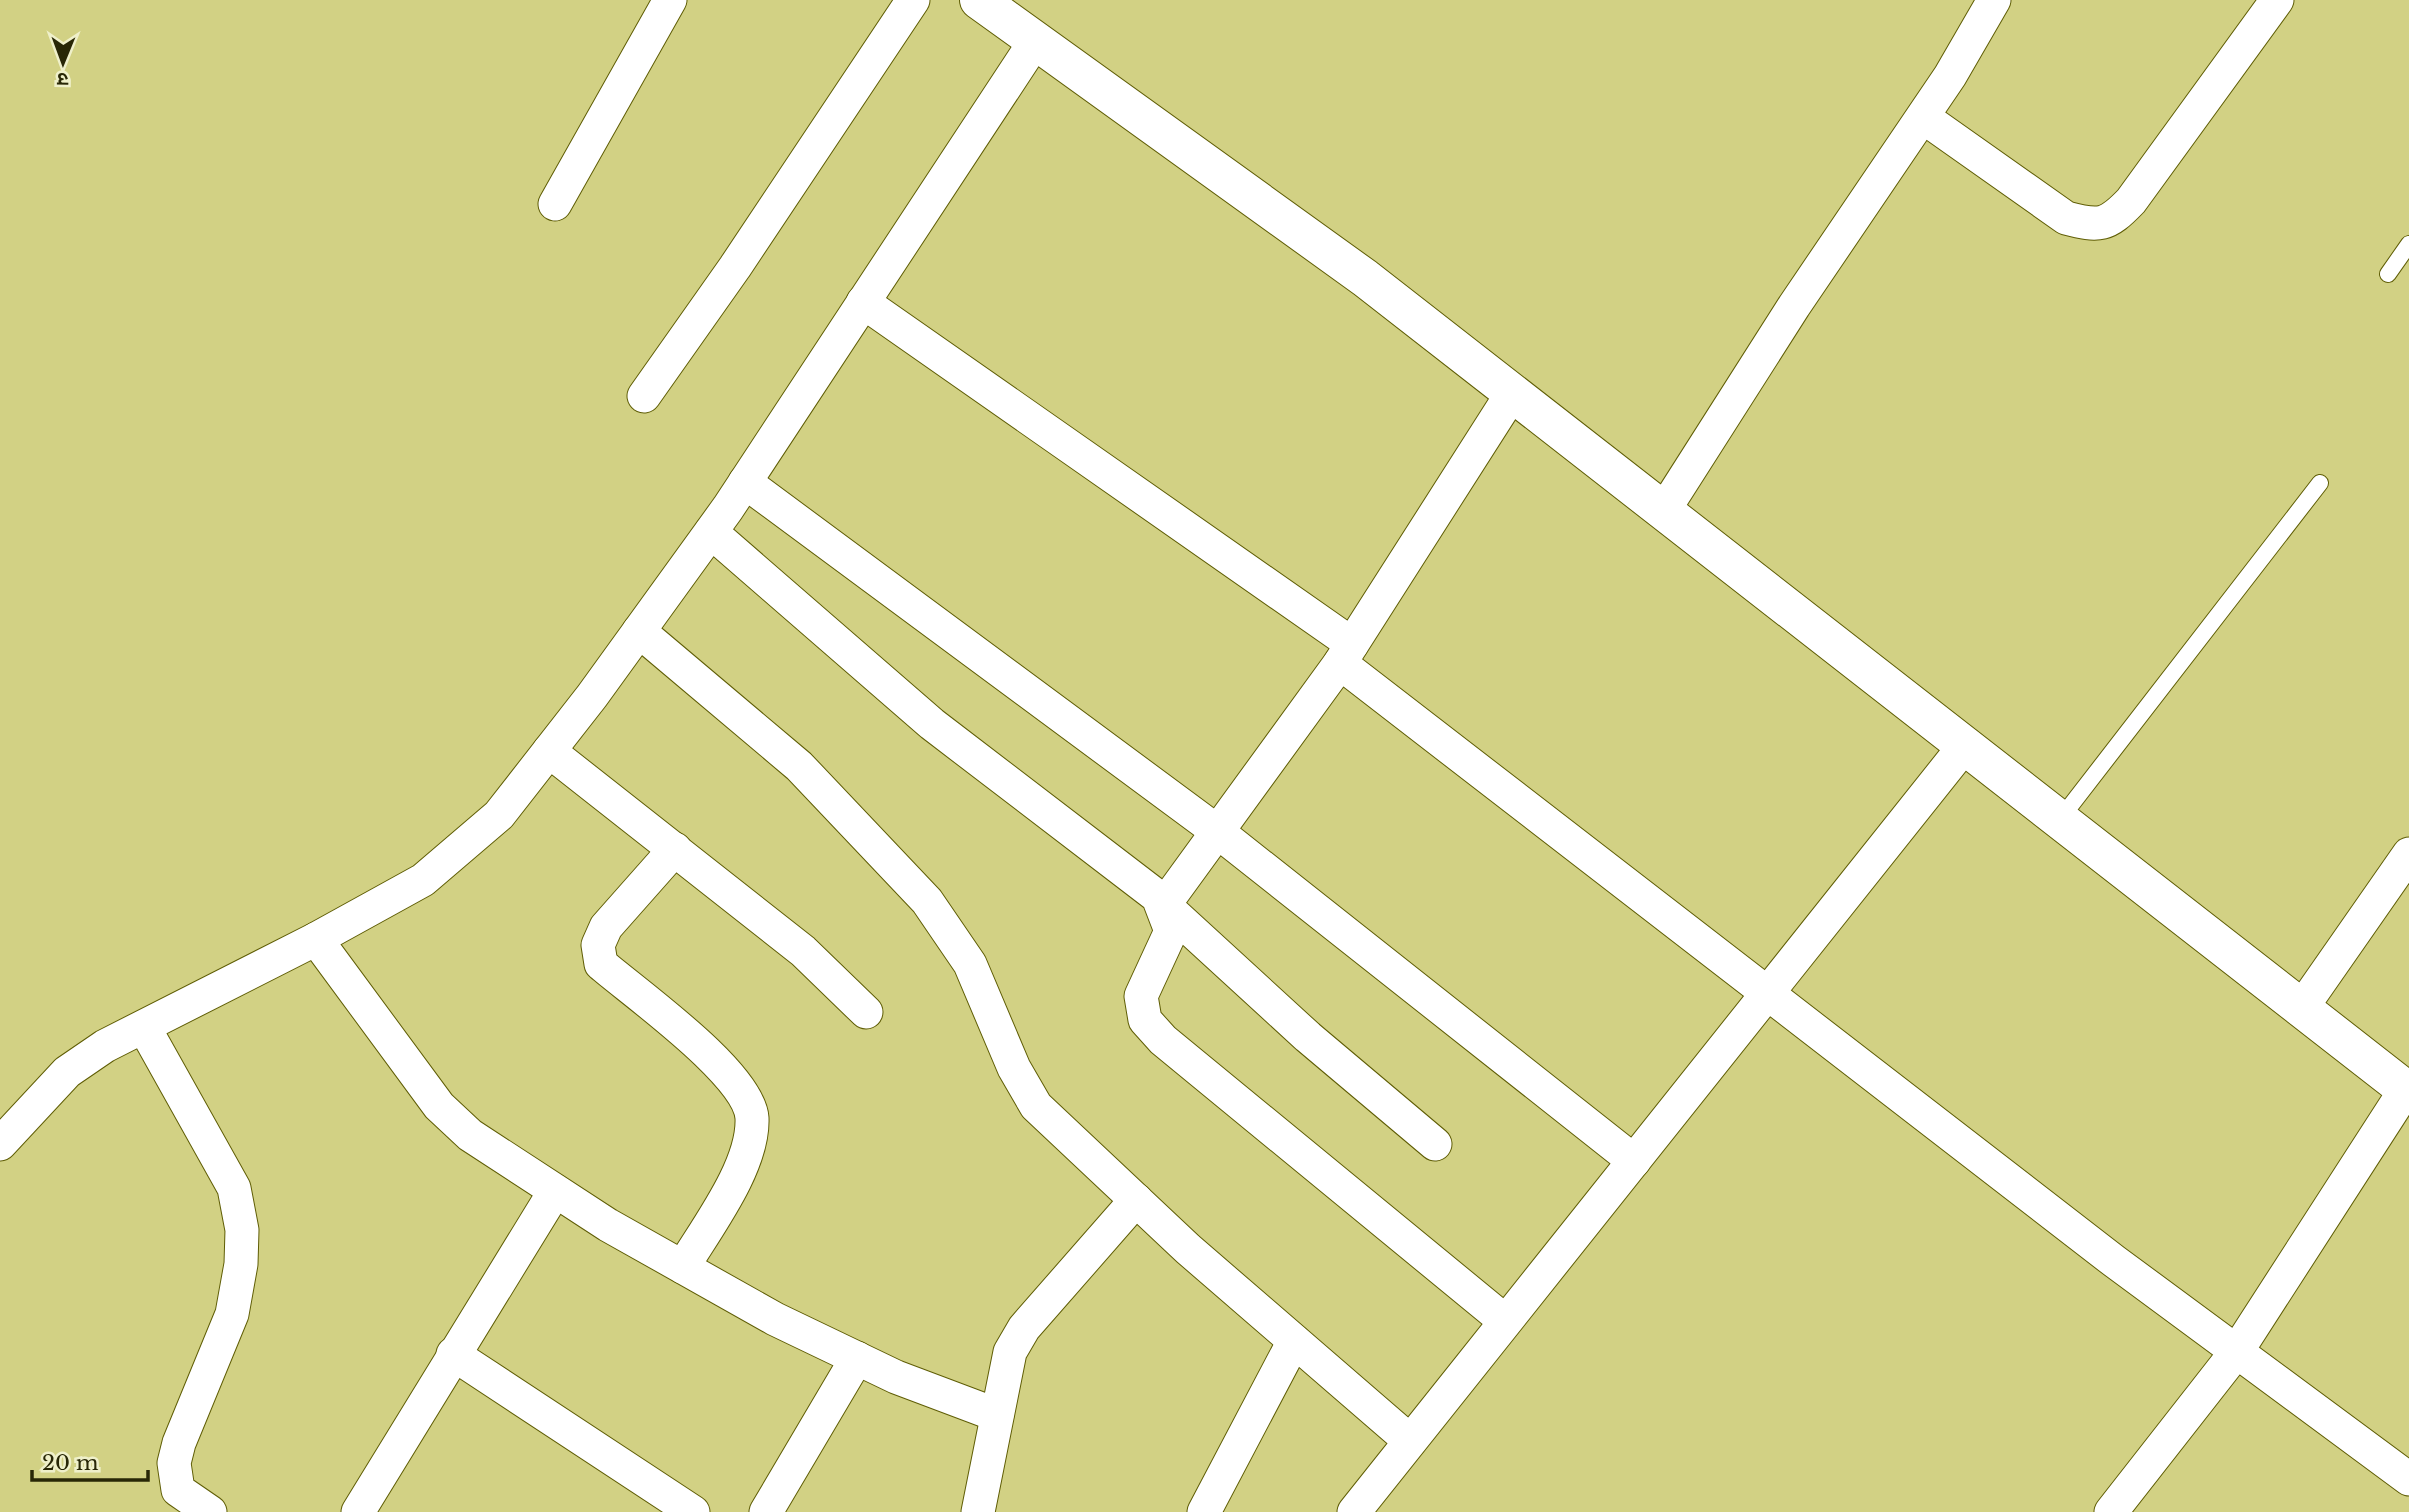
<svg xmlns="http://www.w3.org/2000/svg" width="2409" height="1512" viewBox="0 0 2409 1512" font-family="'Libre Baskerville','Noto Sans Devanagari',serif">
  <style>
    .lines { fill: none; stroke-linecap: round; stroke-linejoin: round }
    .lane-casing { stroke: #5f5d05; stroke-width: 18 }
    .street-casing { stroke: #5f5d05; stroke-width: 35 }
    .secondary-casing { stroke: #5f5d05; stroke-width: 40 }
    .lane { stroke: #fff; stroke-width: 16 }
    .street { stroke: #fff; stroke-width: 33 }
    .secondary { stroke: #fff; stroke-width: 38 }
  </style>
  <rect width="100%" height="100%" fill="#d2d184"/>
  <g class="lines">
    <g class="lane-casing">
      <g id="lane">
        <path d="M2388,274L2409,244"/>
        <path d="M2061,818L2320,483"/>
      </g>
    </g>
    <g class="street-casing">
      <g id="street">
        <path d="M1923,117L2066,218C2100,227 2107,226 2131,201L2277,0"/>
        <path d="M555,204L670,0"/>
        <path d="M863,302L1352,644"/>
        <path d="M644,396L735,267L913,0"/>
        <path d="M745,482L1218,832L1634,1161"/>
        <path d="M1664,510L1794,306L1950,76L1994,0"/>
        <path d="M711,532L932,724L1158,897L1171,931L1141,996L1145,1020L1163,1040L1505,1321"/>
        <path d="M639,631L799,766L927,901L970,964L1014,1068L1036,1106L1188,1249L1410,1441"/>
        <path d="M1340,663L2114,1261L2409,1479"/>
        <path d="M549,751L803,951L866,1012"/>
        <path d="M675,849L606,927L598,945L601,964C636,994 749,1074 752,1118C754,1166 707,1227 683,1267"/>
        <path d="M316,939L439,1106L470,1135L608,1225L775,1319L896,1377L997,1415"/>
        <path d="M2303,1006L2409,854"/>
        <path d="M144,1027L234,1188L242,1230L241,1264L232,1314L179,1443L174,1463L178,1490L210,1512"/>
        <path d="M0,1144L67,1072L105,1046L316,939L423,880L499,815L592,696L728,508L1036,40"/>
        <path d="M1435,1144L1308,1037L1164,905L1340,663L1513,392"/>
        <path d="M453,1354L693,1512"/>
        <path d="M358,1512L555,1191"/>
        <path d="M766,1512L857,1358"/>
        <path d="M978,1512L1010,1352L1024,1328L1136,1200"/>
        <path d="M1204,1512L1294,1341"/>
        <path d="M1354,1512L1966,744"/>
        <path d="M2111,1512L2237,1351L2406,1089"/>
      </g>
    </g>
    <g class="secondary-casing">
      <path id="secondary" d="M979,0L1365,278L2409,1092"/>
    </g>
    <use href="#lane" class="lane"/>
    <use href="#street" class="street"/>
    <use href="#secondary" class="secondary"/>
  </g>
  <g transform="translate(63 63) rotate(181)" stroke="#eff0ca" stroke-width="5" paint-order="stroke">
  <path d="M0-5L12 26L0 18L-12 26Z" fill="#282706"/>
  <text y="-10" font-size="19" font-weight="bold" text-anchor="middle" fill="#282706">उ</text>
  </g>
  <path d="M32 1470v10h116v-10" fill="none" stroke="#282706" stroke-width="3.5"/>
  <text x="42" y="1470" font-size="21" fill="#282706" stroke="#eff0ca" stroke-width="5" paint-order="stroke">20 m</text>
</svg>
